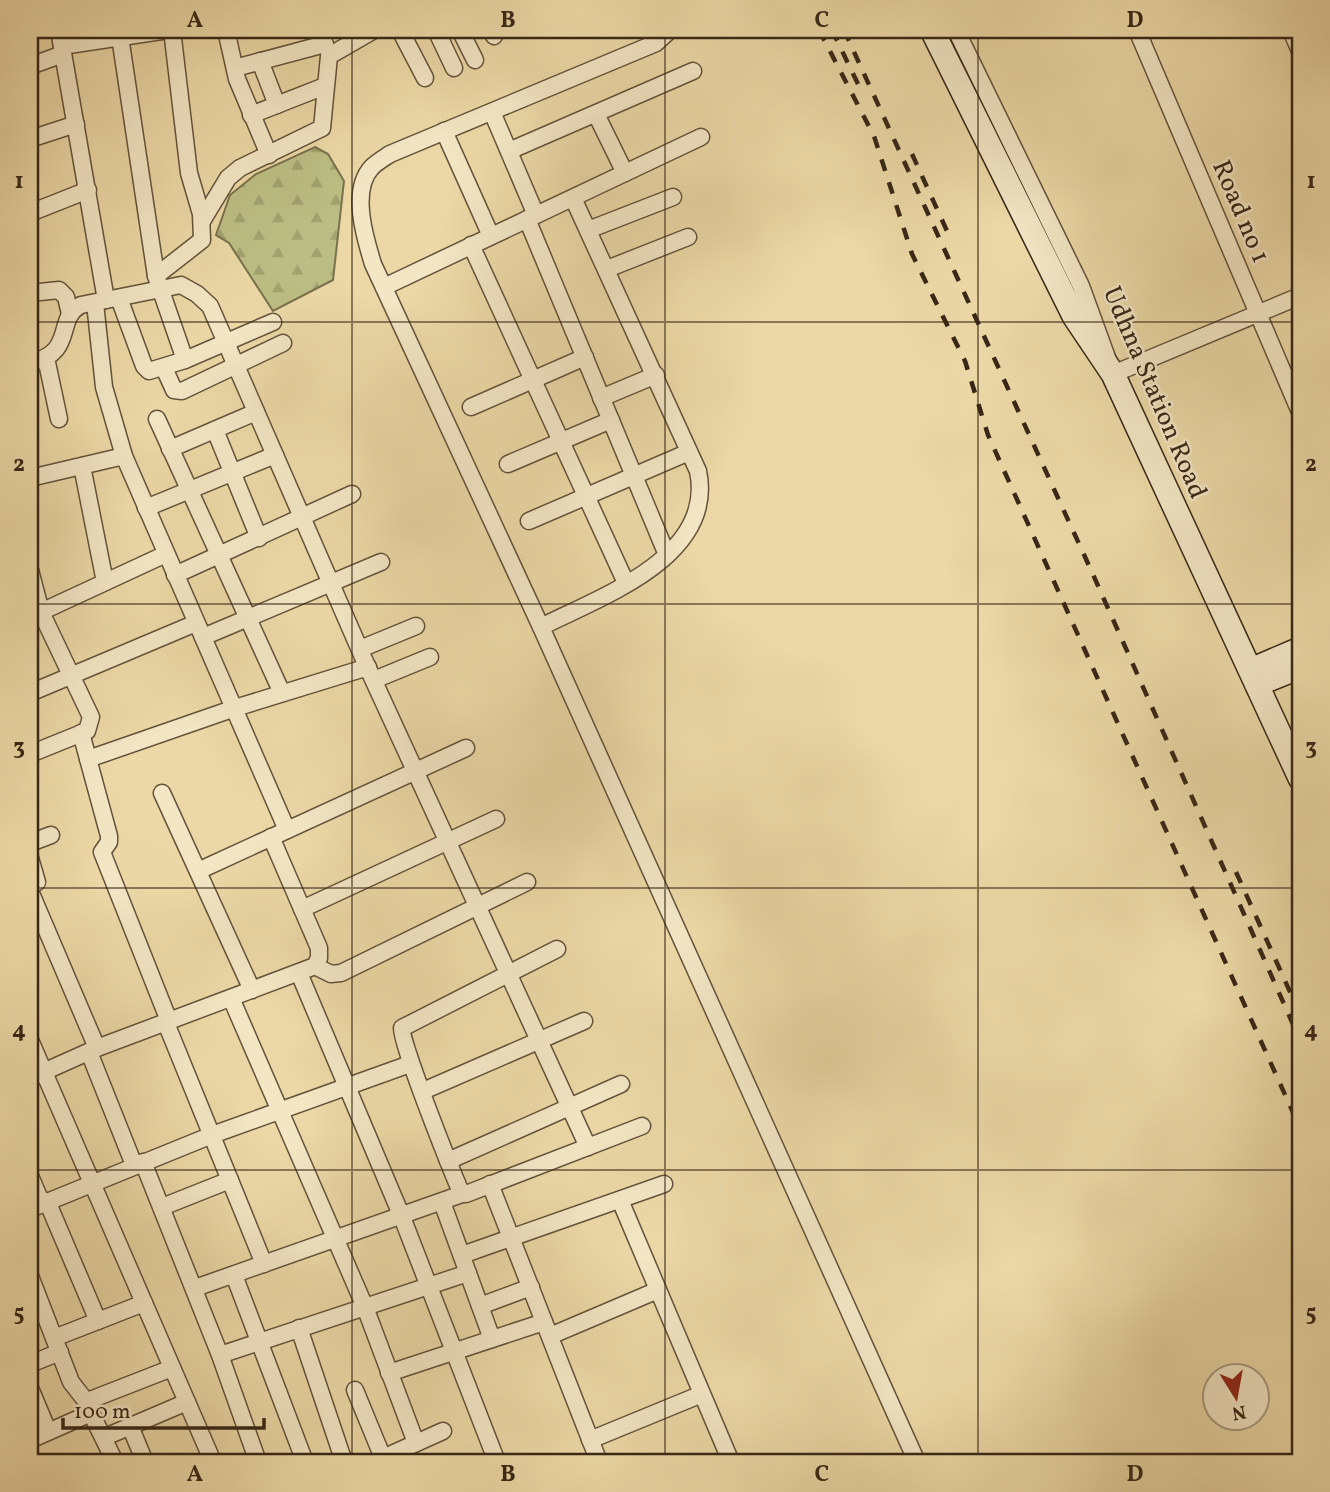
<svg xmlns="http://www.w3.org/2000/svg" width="1330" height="1492" viewBox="0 0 1330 1492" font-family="Vollkorn,serif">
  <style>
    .forest { fill: url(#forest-firs); stroke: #79724d; stroke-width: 2 }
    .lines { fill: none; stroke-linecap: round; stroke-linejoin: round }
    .street-casing { stroke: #64533a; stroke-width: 19 }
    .secondary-casing { stroke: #372716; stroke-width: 26 }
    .street { stroke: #f2e6c5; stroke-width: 16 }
    .secondary { stroke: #f2e6c5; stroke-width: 23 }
    .rail { stroke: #372716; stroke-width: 4.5; stroke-dasharray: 12 12; stroke-linecap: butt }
    .grid { fill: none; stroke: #372716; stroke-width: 2; stroke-opacity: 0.55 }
    .labels { text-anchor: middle; stroke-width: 5; stroke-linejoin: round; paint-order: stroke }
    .street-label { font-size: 26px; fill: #372716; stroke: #f2e6c5 }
    .neatline { fill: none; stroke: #372716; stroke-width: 2.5 }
    .grid-label { font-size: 23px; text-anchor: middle; font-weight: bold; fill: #372716 }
  </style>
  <defs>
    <pattern id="forest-firs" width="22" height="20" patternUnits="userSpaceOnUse" patternTransform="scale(1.75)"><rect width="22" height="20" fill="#bbbe84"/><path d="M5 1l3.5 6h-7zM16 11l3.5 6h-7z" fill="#a1a371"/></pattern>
  </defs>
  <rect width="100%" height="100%" fill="#ebd8a6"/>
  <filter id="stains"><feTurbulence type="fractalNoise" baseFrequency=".00286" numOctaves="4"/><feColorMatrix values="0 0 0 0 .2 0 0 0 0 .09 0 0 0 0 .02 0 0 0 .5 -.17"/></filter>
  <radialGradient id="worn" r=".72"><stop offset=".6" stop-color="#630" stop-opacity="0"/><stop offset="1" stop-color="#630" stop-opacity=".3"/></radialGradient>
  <path class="forest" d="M315,147L328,154L344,181L333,280L273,311L229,243L216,235L230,195L256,174Z"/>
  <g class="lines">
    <g class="street-casing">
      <g id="street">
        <path d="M59,30L106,300"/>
        <path d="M119,30L156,276L185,360"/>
        <path d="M226,30L237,79L269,155"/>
        <path d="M400,30L425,78"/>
        <path d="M436,30L454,68"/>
        <path d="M460,30L475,60"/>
        <path d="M491,30L494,36"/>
        <path d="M670,30L656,43L390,154C384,158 377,162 372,167C350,190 365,238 373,264L541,627L917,1462"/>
        <path d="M956,30L1081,286L1113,374L1300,296"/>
        <path d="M1137,30L1300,412"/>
        <path d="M1291,30L1300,51"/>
        <path d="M62,46L168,30"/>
        <path d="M260,61L277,105"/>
        <path d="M30,66L63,54"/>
        <path d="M235,68L325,44"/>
        <path d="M492,112L536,215"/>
        <path d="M596,114L625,173"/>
        <path d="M251,115L325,86"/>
        <path d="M444,131L491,236"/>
        <path d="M30,139L76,124"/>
        <path d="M509,151L693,71"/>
        <path d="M30,213L88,190"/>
        <path d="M527,219L667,555"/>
        <path d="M202,221L228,178L240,168L322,128L329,56L374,30"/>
        <path d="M588,230L673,197"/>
        <path d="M471,245L626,583"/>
        <path d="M607,269L688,237"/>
        <path d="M156,276L202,240L201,214L189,173L172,30"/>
        <path d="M384,287L701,137"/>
        <path d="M30,293L59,290L66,297L70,314"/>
        <path d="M119,298L144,366L149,371L185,360L273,322"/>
        <path d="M95,303L104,387L124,456L287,830"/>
        <path d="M46,358L59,419"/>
        <path d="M30,363C77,352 54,319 81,305L181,285L197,294L210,306L366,664L588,1147"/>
        <path d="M164,368L174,390L182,391L283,343"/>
        <path d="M601,398L656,375"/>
        <path d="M471,407L585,357"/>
        <path d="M157,419L282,693"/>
        <path d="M215,430L259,538"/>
        <path d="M170,449L256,412"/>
        <path d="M508,464L611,420"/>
        <path d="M82,466L105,582"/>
        <path d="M30,478L124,456"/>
        <path d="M146,508L275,455"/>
        <path d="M529,521L689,452"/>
        <path d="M30,570L41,612L91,717L87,731L30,754"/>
        <path d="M175,575L352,494"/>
        <path d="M30,617L166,554"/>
        <path d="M541,627C602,596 716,557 698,471L573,198"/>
        <path d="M203,637L381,562"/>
        <path d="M360,649L416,626"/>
        <path d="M374,680L430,657"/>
        <path d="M30,693L196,623"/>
        <path d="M81,733L109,836V842L102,852L169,1021"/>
        <path d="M88,759L235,708L368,667"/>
        <path d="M162,793L252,990"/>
        <path d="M30,843L51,835"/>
        <path d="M30,858L37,882L30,886"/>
        <path d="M198,871L466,748"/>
        <path d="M30,891L97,1048"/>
        <path d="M302,909L496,819"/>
        <path d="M557,949L402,1028C399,1039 451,1169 460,1190L466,1194L642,1126"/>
        <path d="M315,966L331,974L341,973L527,882"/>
        <path d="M299,973L402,1217L497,1462"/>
        <path d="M231,998L365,1307L416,1443"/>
        <path d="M166,1023L264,1264"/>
        <path d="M30,1040L213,1462"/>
        <path d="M89,1052L134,1165"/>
        <path d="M30,1078L97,1048L315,966L319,958V948L271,837"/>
        <path d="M423,1091L584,1021"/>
        <path d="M448,1161L621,1084"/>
        <path d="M143,1162L220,1355L258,1462"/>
        <path d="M30,1176L42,1204"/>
        <path d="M490,1184L599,1462"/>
        <path d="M620,1200L731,1462"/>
        <path d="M47,1201L98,1321"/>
        <path d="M442,1202L492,1339"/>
        <path d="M162,1207L230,1180"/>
        <path d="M30,1209L212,1135L410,1064"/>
        <path d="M462,1255L664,1184"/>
        <path d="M234,1275L305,1462"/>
        <path d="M30,1276L71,1382L89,1405"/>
        <path d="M195,1288L462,1194"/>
        <path d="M480,1306L531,1287"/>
        <path d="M299,1328L344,1462"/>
        <path d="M550,1336L658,1290"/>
        <path d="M54,1338L144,1303"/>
        <path d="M220,1355L468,1273"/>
        <path d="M30,1364L60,1352"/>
        <path d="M389,1373L544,1322"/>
        <path d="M30,1388L48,1431"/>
        <path d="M355,1390L383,1458"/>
        <path d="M130,1426L145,1462"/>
        <path d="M105,1437L187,1402"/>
        <path d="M30,1440L91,1413"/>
        <path d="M590,1440L702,1394"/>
        <path d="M115,1462L91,1413L90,1400L172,1368"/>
        <path d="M374,1462L443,1431"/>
      </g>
    </g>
    <g class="secondary-casing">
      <g id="secondary">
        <path d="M932,30L1074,316L1113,374L1300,778"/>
        <path d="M1251,670L1300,649"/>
        <path d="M1258,684L1300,667"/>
      </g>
    </g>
    <use href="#street" class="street"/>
    <use href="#secondary" class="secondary"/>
    <g class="rail">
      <path d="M819,30L874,136L912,254L965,361L988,435L1300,1128"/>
      <path d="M832,30L858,84"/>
      <path d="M844,30L1091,570L1300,1040"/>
      <path d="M912,154L947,231"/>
      <path d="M1236,872L1300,1014"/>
    </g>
  </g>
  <path class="grid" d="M352,30V1462M665,30V1462M978,30V1462M30,322H1300M30,604H1300M30,888H1300M30,1170H1300"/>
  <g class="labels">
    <g class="street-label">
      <text transform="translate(1242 211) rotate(67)" y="9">Road no 1</text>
      <text transform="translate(1156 392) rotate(67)" y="9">Udhna Station Road</text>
    </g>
  </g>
  <rect width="1330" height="1492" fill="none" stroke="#ebd8a6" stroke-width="77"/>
  <g transform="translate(1236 1397) rotate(169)"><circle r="33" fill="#f2e6c5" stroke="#a79a7f" stroke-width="2"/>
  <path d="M0-5L12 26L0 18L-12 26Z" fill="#8f2418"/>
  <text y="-10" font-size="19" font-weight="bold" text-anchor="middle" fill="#372716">N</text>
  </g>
  <path d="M63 1418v10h201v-10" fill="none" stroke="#372716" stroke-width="3.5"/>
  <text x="74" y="1418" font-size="21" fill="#372716" stroke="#f2e6c5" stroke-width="5" paint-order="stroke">100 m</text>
  <rect x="38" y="38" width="1254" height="1416" class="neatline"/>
  <g class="grid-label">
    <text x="195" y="27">A</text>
    <text x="508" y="27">B</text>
    <text x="822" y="27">C</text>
    <text x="1135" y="27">D</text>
    <text x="19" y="188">1</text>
    <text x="1311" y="188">1</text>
    <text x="19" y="471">2</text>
    <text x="1311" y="471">2</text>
    <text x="19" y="754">3</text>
    <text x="1311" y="754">3</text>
    <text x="19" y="1037">4</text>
    <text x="1311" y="1037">4</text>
    <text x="19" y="1320">5</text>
    <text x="1311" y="1320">5</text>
    <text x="195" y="1481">A</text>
    <text x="508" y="1481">B</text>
    <text x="822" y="1481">C</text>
    <text x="1135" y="1481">D</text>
  </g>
  <rect width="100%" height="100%" filter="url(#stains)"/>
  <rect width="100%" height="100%" fill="url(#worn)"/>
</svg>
